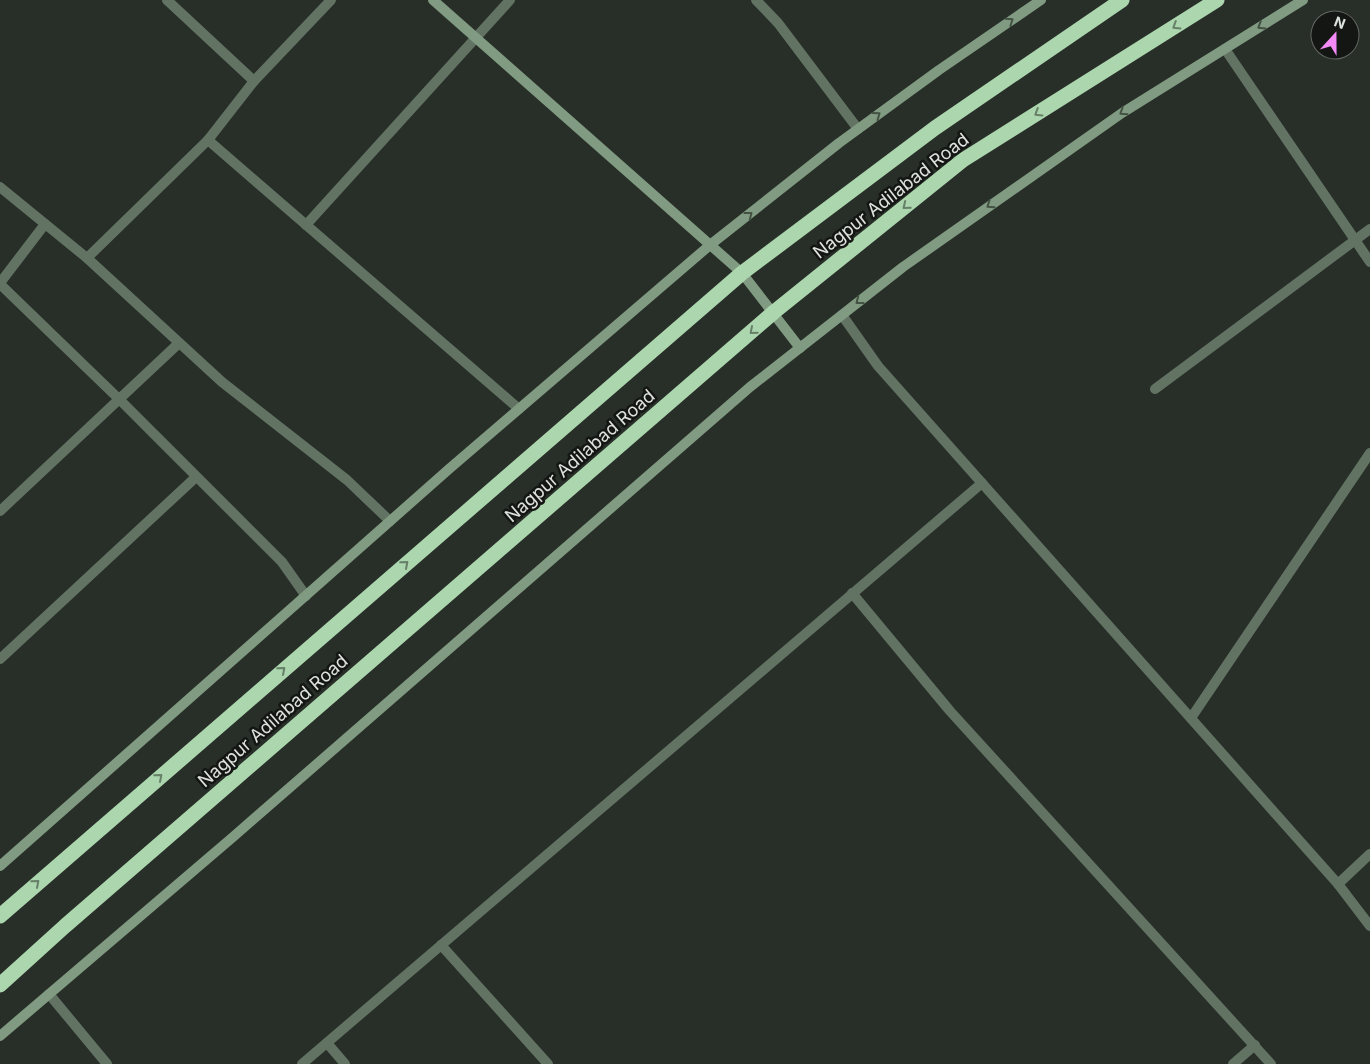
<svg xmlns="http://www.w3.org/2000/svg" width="1370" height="1064" viewBox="0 0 1370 1064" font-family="Inter,sans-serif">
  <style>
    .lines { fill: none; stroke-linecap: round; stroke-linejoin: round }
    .street { stroke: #627363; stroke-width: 10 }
    .secondary { stroke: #809b81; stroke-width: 10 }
    .highway { stroke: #acd6ae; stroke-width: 15 }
    .oneway { stroke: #445244 }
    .oneway2 { stroke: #678068 }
    .labels { text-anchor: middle; stroke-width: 5; stroke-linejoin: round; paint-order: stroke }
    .street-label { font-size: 18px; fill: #dee2de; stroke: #131613 }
  </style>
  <rect width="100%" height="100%" fill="#282e28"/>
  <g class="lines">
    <g class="street">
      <path d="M167,0L254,81"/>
      <path d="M756,0L778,23L858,129"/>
      <path d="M1225,49L1370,262"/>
      <path d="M208,140L519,409"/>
      <path d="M0,187L87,258L222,382L347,480L390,521"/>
      <path d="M306,225L510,0"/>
      <path d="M87,258L208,140L254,81L331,0"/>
      <path d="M0,283L45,224"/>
      <path d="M0,284L120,400L282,562L306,596"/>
      <path d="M842,315L878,366L1338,884L1370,926"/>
      <path d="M1155,389L1370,229"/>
      <path d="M0,511L179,343"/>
      <path d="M852,593L950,711L1271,1064"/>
      <path d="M0,659L196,477"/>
      <path d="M1191,718L1370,453"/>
      <path d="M1338,884L1370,854"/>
      <path d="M441,945L548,1064"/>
      <path d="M49,994L107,1064"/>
      <path d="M327,1043L345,1064"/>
      <path d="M302,1064L982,483"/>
      <path d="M1233,1064L1255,1045"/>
    </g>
    <g class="secondary">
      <path d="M433,0L742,273L800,348"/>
      <path d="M0,866L449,469L710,245L839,143L939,70L1041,0"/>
      <path d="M0,1036L233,837L750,387L903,267L1122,113L1303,0"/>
    </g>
    <g class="highway">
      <path d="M0,916L742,273L935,128L1122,0"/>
      <path d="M0,985L65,926L774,312L963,160L1217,0"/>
    </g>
  </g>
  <defs><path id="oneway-chevron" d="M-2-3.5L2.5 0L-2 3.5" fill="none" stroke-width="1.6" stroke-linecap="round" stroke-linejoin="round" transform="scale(1.25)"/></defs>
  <g class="oneway">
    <use href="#oneway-chevron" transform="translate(1010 21) rotate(-34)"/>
    <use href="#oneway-chevron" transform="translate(1261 26) rotate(148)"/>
    <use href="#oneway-chevron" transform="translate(1123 112) rotate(147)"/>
    <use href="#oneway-chevron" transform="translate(877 115) rotate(-36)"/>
    <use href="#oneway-chevron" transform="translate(990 205) rotate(145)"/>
    <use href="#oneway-chevron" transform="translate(749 215) rotate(-38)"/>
    <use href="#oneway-chevron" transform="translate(859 301) rotate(142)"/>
  </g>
  <g class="oneway2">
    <use href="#oneway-chevron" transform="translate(1176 26) rotate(148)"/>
    <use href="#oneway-chevron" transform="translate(1038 113) rotate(148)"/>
    <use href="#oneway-chevron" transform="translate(906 206) rotate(141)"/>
    <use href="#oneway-chevron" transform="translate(753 331) rotate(139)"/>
    <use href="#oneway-chevron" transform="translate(405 564) rotate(-41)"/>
    <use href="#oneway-chevron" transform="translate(282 670) rotate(-41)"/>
    <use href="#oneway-chevron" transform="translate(159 777) rotate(-41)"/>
    <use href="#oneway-chevron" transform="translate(36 883) rotate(-41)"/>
  </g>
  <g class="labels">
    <g class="street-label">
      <text transform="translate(891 196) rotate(-38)" y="6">Nagpur Adilabad Road</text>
      <text transform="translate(580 456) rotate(-41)" y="6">Nagpur Adilabad Road</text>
      <text transform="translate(273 721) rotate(-41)" y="6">Nagpur Adilabad Road</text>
    </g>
  </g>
  <g transform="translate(1335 35) rotate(21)"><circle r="24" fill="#131613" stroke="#646864"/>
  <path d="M0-4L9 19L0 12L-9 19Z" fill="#f18af4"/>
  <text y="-8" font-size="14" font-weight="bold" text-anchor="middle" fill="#dee2de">N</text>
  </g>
</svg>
